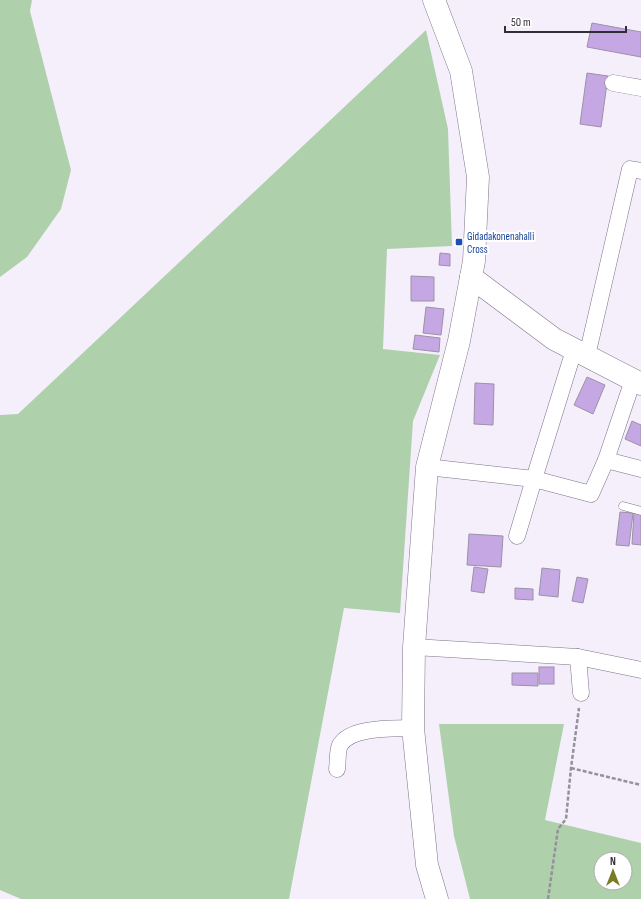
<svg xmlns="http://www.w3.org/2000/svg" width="641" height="899" viewBox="0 0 641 899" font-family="'Sofia Sans Condensed',sans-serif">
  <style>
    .green { fill: #aed1ab; fill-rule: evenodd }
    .building { fill: #c5a7e3; stroke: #9b92a6 }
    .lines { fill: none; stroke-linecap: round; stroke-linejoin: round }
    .lane-casing { stroke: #7e7488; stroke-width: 9 }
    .street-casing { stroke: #7e7488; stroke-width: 17 }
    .secondary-casing { stroke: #7e7488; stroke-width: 23 }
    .path { stroke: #95909b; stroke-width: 2.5; stroke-dasharray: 4 2; stroke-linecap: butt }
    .lane { stroke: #fff; stroke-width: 8 }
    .street { stroke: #fff; stroke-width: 16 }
    .secondary { stroke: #fff; stroke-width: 22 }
    .transit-dot { fill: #1a4fb4; stroke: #fff; stroke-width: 1.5 }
    .labels { text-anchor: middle; stroke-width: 4; stroke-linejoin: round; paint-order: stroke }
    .transit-label { font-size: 11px; fill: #164399; stroke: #fff; text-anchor: start }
  </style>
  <rect width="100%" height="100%" fill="#f5effc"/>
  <g class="green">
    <path d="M0,0H32L30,11L71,170L61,209L27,257L0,277Z"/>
    <path d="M426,30L448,129L452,246L387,249L383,349L440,355L413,421L400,613L344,608L289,899H21L0,890V415L18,414Z"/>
    <path d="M439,724H564L545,820L641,843V899H470L454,836ZM601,859H625V883H601Z"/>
  </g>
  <g class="building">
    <path d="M592,23L641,32V57L587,47Z"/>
    <path d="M587,73L608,76L601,127L580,124Z"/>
    <path d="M440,253L450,254V266L439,265Z"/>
    <path d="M411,276L434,277V301H411Z"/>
    <path d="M426,307L444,309L441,335L423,333Z"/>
    <path d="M415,335L440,338L439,352L413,349Z"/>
    <path d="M587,377L605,385L593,414L574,405Z"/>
    <path d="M475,383L494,384L493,425L474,424Z"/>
    <path d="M632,421L641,425V446L625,439Z"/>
    <path d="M620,512L633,513L629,546L616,545Z"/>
    <path d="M634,512L641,513V545L632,544Z"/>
    <path d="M469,534L503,536L501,567L467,565Z"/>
    <path d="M474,567L488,569L484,593L471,591Z"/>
    <path d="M542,568L560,570L558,597L539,595Z"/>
    <path d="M577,577L588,579L583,603L572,601Z"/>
    <path d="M515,588L533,589V600L515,599Z"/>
    <rect x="539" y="667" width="15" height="17"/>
    <path d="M512,673H538V686L512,685Z"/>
  </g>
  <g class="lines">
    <g class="lane-casing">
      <path id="lane" d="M623,506L641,511"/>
    </g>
    <g class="street-casing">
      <g id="street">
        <path d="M613,83L641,88"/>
        <path d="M587,356L630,169L641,171"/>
        <path d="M633,380L606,460L641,469"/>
        <path d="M427,467L534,479L574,350"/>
        <path d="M517,536L534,479L591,494L606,460"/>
        <path d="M414,647L578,657L641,670"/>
        <path d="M578,657L581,693"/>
        <path d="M337,769C338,763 337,751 340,745C351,726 395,729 413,728"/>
      </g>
    </g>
    <g class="secondary-casing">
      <g id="secondary">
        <path d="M434,0L461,71L478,177L474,261L459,341L427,467L414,647L413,728L427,865L437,899"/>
        <path d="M471,277L554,339L641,384"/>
      </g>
    </g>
    <g class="path">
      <path d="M571,768L641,785"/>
      <path d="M548,899L558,829L566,819L571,768L579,708"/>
    </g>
    <use href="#lane" class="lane"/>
    <use href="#street" class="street"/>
    <use href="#secondary" class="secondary"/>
  </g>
  <rect class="transit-dot" x="455" y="238" width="8" height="8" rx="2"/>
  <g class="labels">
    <g class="transit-label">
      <text x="467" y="240">Gidadakonenahalli<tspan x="467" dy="13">Cross</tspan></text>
    </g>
  </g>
  <g transform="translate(613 871)"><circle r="19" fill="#ffffff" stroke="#adabaf"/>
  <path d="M0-3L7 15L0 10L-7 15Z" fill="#797c25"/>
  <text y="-6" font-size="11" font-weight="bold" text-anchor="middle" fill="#312d36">N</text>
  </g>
  <path d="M505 26v6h121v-6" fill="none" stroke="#312d36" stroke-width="2"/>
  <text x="511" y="26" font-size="12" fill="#312d36" stroke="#ffffff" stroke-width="3" paint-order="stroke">50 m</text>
</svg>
